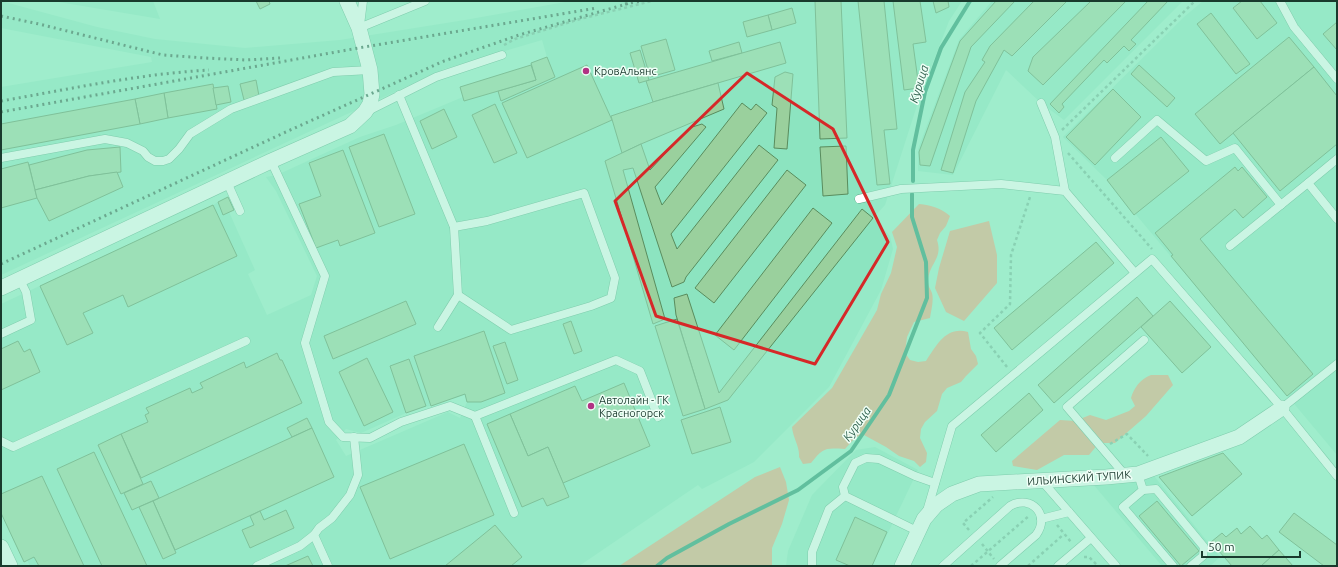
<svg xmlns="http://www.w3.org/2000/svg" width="1338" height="567" viewBox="0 0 1338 567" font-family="Ubuntu,sans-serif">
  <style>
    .built { fill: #8ce4c0; fill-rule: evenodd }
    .green { fill: #ee9f7a }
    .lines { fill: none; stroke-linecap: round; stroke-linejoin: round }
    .stream { stroke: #188866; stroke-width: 4 }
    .building { fill: #9ad09d; stroke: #598c5d }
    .service-casing { stroke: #5aa788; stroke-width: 9 }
    .minor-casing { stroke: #5aa788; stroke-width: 16 }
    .path { stroke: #70af95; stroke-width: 2.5; stroke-dasharray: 3 3; stroke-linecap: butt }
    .service { stroke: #fff; stroke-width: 8 }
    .minor { stroke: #fff; stroke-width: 15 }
    .rail { stroke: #2e5646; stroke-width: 3; stroke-dasharray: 2 4; stroke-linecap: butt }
    .marked { fill: none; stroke: #d62828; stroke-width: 3; stroke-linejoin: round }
    .poi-dot { fill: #b13383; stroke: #f0fff7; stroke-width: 1.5 }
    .labels { text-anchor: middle; stroke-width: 3; stroke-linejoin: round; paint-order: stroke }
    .poi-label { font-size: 11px; fill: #193a2d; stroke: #f0fff7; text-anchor: start }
    .street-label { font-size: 11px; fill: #193a2d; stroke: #f0fff7 }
    .water-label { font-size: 12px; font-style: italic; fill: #30634f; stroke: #f0fff7 }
  </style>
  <rect width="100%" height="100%" fill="#9fedcc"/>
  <g class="built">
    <path d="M1,1L97,27L155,39L245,48L340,40L465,20L571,1H962L949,21L920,96L885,205L873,218L890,236L893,249L881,290L829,387L754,462L702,489L698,485L579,566H30L27,560L24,562L1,513V304L213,205L218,202L223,214L229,212L255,270L248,274L267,315L311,295L317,276L276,191L266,177L277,175L360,137L396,125L463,97L460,87L531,65V63L547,57L542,40L444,69L1,275V87L152,62L151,57L1,28ZM465,395L467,402L460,418L448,412L346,456L336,440L346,429L361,433L406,413Z"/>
    <path d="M53,1H153L160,19Z"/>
    <path d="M992,1H1183L1064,120L1041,103L1006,70L953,175L918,171V149L959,40Z"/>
    <path d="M1203,1H1337V455L1107,180L1063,137L1184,17Z"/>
    <path d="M875,447L918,470L872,566H786L788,551L812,495L856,450Z"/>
    <path d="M1154,476L1220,557L1210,566H1162L1093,484Z"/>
  </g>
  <g class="green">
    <path d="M919,204C931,205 941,208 950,216L946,226L940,233L937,240C943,258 930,263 928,279C927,285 930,288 932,293C934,301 931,310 930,318L914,322L907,337L905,353L910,360L918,362L926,361C937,345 946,326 968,332L971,349L976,356L978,364L966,376L961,382L947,388L942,394L937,411L925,422L921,429L920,438L927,453L926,462L920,467L914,461L899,456L886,447L864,435L856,437L845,449C825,448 824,447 811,463L803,464L799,457C800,447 793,438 792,427L832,388L877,310L881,294L891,273L897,247L892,232Z"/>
    <path d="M989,221L997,255V283L964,321L946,312L935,288L939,268L950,231Z"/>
    <path d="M1151,375H1168L1173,385L1146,416L1115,443H1099L1089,455H1064L1037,470L1013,466L1012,461L1060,420L1075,421L1090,415L1106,420L1129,411L1135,406L1131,398C1134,388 1140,379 1151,375Z"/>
    <path d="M780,467L786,482L789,500L782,524L772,548V566H619L755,477Z"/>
  </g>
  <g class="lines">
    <g class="stream">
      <path d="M913,181V150L925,92L941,48L970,1"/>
      <path d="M657,566L667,558L729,524L798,490L851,451L889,395L927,298L926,262L912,217V194"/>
    </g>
  </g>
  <g class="building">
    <path d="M256,1H269L270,4L260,9Z"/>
    <path d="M815,1H841L847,138L820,139Z"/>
    <path d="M858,1H884L897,129L884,130L890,184L877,185Z"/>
    <path d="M893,1H920L926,42L913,44L919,88L904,90Z"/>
    <path d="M933,1H948L949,7L936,13Z"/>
    <path d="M996,1H1015L971,47L930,166L920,165L919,152L960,41Z"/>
    <path d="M1034,1H1067L1012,56L1004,50L976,101L953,173L941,170L965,92L985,62L982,60L990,46Z"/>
    <path d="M1091,1H1126L1043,85L1028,71L1033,57Z"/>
    <path d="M1148,1H1168L1131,40L1136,44L1129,51L1124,46L1107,63L1104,60L1062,104L1064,107L1059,113L1050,104Z"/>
    <path d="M1242,1H1260L1277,23L1257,39L1233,8Z"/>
    <path d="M792,8L796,23L772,30L768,15Z"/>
    <path d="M1211,13L1250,64L1236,74L1197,24Z"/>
    <path d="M768,15L772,30L747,37L743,22Z"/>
    <path d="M1337,22V50L1323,34Z"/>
    <path d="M1289,37L1314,67L1220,144L1195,114Z"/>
    <path d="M666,39L675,70L650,77L641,46Z"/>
    <path d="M739,42L742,53L712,61L709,51Z"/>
    <path d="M780,42L786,63L653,102L646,81Z"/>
    <path d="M640,50L649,80L639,83L630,53Z"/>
    <path d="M547,57L555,77L501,101L498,91L536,80L531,63Z"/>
    <path d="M531,65L536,80L464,101L460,87Z"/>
    <path d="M587,65L612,120L527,158L502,103Z"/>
    <path d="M1139,65L1175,98L1167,107L1131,74Z"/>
    <path d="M1314,67L1337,96V144L1280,191L1233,133Z"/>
    <path d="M785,72L793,74L787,149L774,148L777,108L772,105L775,77Z"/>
    <path d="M256,80L259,96L244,100L240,84Z"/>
    <path d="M718,83L724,109L641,144L622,153L611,116L653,102Z"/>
    <path d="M213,84L217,109L168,118L164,93Z"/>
    <path d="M228,86L231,102L216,105L213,88Z"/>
    <path d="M1113,89L1141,117L1095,165L1066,137Z"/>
    <path d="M164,93L168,118L140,124L135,99Z"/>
    <path d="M135,99L140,124L1,150V124Z"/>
    <path d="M742,103L751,110L756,104L767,113L671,234L677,249L759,145L778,160L686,277L684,282L672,287L633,168L623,170L665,319L653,324L605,161L641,144L650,170L689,128L702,124L706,127L655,187L662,205Z"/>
    <path d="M495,104L517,153L494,163L472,115Z"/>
    <path d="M444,109L457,137L432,149L420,121Z"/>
    <path d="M384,134L415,214L379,227L349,147Z"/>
    <path d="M1161,137L1189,171L1134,215L1107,180Z"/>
    <path d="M846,146L848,194L823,196L820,147Z"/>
    <path d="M120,147L121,172L89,176L35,190L29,165L87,150Z"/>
    <path d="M343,150L375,233L340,246L338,240L316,248L299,204L321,196L309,163Z"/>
    <path d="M28,162L37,198L1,208V169Z"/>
    <path d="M1235,167L1238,171L1242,167L1267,197L1243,218L1235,209L1200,239L1313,374L1287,396L1171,256L1173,255L1155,233Z"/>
    <path d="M787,170L806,185L714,303L695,288Z"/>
    <path d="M117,172L123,187L49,221L37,198L35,190L89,176Z"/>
    <path d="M228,197L234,210L223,215L218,202Z"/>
    <path d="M213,205L237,256L128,307L123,295L83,313L93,333L67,345L40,286Z"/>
    <path d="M813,208L832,223L734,350L715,335Z"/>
    <path d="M862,209L873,218L728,400L705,409L676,315L674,298L687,294L719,393Z"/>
    <path d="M1096,242L1114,263L1012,350L994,328Z"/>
    <path d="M1137,297L1153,316L1054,403L1038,385Z"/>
    <path d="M406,301L416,324L333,359L324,336Z"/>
    <path d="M1170,301L1211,347L1182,373L1141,327Z"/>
    <path d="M677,319L705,409L683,416L655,326Z"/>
    <path d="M571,321L582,351L574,354L563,324Z"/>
    <path d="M484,331L505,393L481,402H467L465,394L431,406L414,356Z"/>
    <path d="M18,341L24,352L30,349L40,372L1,390V349Z"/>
    <path d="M505,342L518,380L507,384L493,346Z"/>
    <path d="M277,353L280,360H282L302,403L141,478L121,434L148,422L145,415L149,413L146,408L190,388L192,393L203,388L200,383L244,362L246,368Z"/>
    <path d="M367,358L393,412L364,426L339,372Z"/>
    <path d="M409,359L426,406L406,413L390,366Z"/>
    <path d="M624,383L650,446L563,483L548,447L528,456L510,414L575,386L582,401Z"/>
    <path d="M1029,393L1043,410L996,452L981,435Z"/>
    <path d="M720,407L731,442L692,454L681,420Z"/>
    <path d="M510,414L528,456L548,447L569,497L547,506L543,498L522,507L487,424Z"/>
    <path d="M307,418L312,428L292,437L287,428Z"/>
    <path d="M312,428L334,477L175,550L153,501Z"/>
    <path d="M121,434L143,484L121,494L98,445Z"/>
    <path d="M464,444L494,515L390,559L360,487Z"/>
    <path d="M94,452L147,566H102L57,469Z"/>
    <path d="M1223,453L1242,474L1192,516L1159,477Z"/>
    <path d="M42,476L84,566H39L34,557L24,562L1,513V494Z"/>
    <path d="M151,481L159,498L132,510L124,493Z"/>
    <path d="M153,501L176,553L163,559L139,507Z"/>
    <path d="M1157,501L1199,551L1181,566L1139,516Z"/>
    <path d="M286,510L294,528L250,548L242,530L254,525L250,516L260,511L264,520Z"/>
    <path d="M1294,513L1337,545V566H1324L1279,532Z"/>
    <path d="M855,517L887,532L872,566H850L836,560Z"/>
    <path d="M495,525L522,557L511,566H445Z"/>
    <path d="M1250,526L1262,539L1267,535L1279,550L1261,566H1232L1211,542L1222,533L1226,537L1237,528L1241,534Z"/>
    <path d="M1279,550L1293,566H1261Z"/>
    <path d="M308,556L313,566H285Z"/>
  </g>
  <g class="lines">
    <g class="service-casing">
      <g id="service">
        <path d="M1280,1L1294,27L1337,79"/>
        <path d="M360,25L363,1"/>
        <path d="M359,28L425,1"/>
        <path d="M399,95L454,227L458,295L438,327"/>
        <path d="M1041,103L1055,137L1065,191"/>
        <path d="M368,111L436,77L502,55"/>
        <path d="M1,158L105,139L127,143L143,151L148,157L155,161H163L169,159L179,149L190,134L231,109L333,72L370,70"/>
        <path d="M1115,158L1157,120L1206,161L1235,148L1281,205"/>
        <path d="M271,161L325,276L305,343L329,422L343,437L370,438L401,422L450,406L475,416L616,360L640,371L658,417"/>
        <path d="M227,182L240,211"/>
        <path d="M1308,183L1337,159"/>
        <path d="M859,199L901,189L1001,184L1065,191L1135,273"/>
        <path d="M454,227L487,221L584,193L615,278L611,298L591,306L511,330L458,295"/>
        <path d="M1230,246L1308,183L1337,219"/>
        <path d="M1,334L31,320L26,292L20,280"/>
        <path d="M1282,408L1337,364"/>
        <path d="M475,416L514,513"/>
        <path d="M1,441L13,447L246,341"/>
        <path d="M1138,474L1143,490L1123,507L1173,566"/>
        <path d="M1125,475L1067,407L1144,340"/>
        <path d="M1042,481L1116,566"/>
        <path d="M1143,490L1156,489L1204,547L1203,556L1191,566"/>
        <path d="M927,511L952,426L1152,259L1282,408L1337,476"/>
        <path d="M1041,519L1069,512"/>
        <path d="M917,531L845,496L843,487L855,463L866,458L879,459L915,476L935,483"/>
        <path d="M257,566L300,546L314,535"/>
        <path d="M328,566L314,535L319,528L332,518L350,495L358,475L354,437"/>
        <path d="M812,566V552L829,509L845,496"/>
        <path d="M943,566L1010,506C1031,494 1051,515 1036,535L1000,566"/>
        <path d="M1058,566L1091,538"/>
      </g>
    </g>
    <g class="minor-casing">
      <g id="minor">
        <path d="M1,288L271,161L350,126L365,112L370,104L372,94L370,70L359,28L347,1"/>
        <path d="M1,547L10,566"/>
        <path d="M902,566L924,519L936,505L952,494L979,484L1106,477L1138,474L1239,437L1282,408"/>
      </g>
    </g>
    <g class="path">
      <path d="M504,45L515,39L580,19L652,1"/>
      <path d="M1062,130L1195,1"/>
      <path d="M1068,153L1152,249"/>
      <path d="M1007,367L980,333L1010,304L1011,255L1030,197"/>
      <path d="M1110,444L1127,434L1148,456"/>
      <path d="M1057,525L1071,542"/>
      <path d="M969,530L963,523L993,497"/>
      <path d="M982,544L994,559"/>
      <path d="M1084,557H1089L1098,566"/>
      <path d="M971,566L1030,515"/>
      <path d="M1028,566L1064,534"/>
    </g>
    <use href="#service" class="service"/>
    <use href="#minor" class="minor"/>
    <g class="rail">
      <path d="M625,4L641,1"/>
      <path d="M1,16L39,24L163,55L205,58L246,60L280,58"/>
      <path d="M1,101C70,89 139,74 209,70"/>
      <path d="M1,112L364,47L597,8"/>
      <path d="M1,264L288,131L444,61L519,35L630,3"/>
    </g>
  </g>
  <path d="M0 0H1338V567H0ZM747,73L833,129L888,242L815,364L656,316L615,201Z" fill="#9fedcc" fill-opacity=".55" fill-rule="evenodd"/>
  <path class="marked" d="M747,73L833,129L888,242L815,364L656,316L615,201Z"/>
  <g class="poi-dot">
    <circle cx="586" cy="71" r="4"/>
    <circle cx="591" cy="406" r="4"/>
  </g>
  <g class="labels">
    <g class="poi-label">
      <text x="594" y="75">КровАльянс</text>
      <text x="599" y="404">Автолайн - ГК<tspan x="599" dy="13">Красногорск</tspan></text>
    </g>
    <g class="street-label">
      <text transform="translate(1079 478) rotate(-4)" y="4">ИЛЬИНСКИЙ ТУПИК</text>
    </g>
    <g class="water-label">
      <text transform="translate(919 84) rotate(-73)" y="4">Курица</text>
      <text transform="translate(857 424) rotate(-55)" y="4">Курица</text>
    </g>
  </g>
  <rect width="1338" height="567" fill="none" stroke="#193a2d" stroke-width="4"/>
  <path d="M1202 551v6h98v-6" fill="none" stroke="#193a2d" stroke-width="2"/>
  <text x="1208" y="551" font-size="12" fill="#193a2d" stroke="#f0fff7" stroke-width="3" paint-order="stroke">50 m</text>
</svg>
